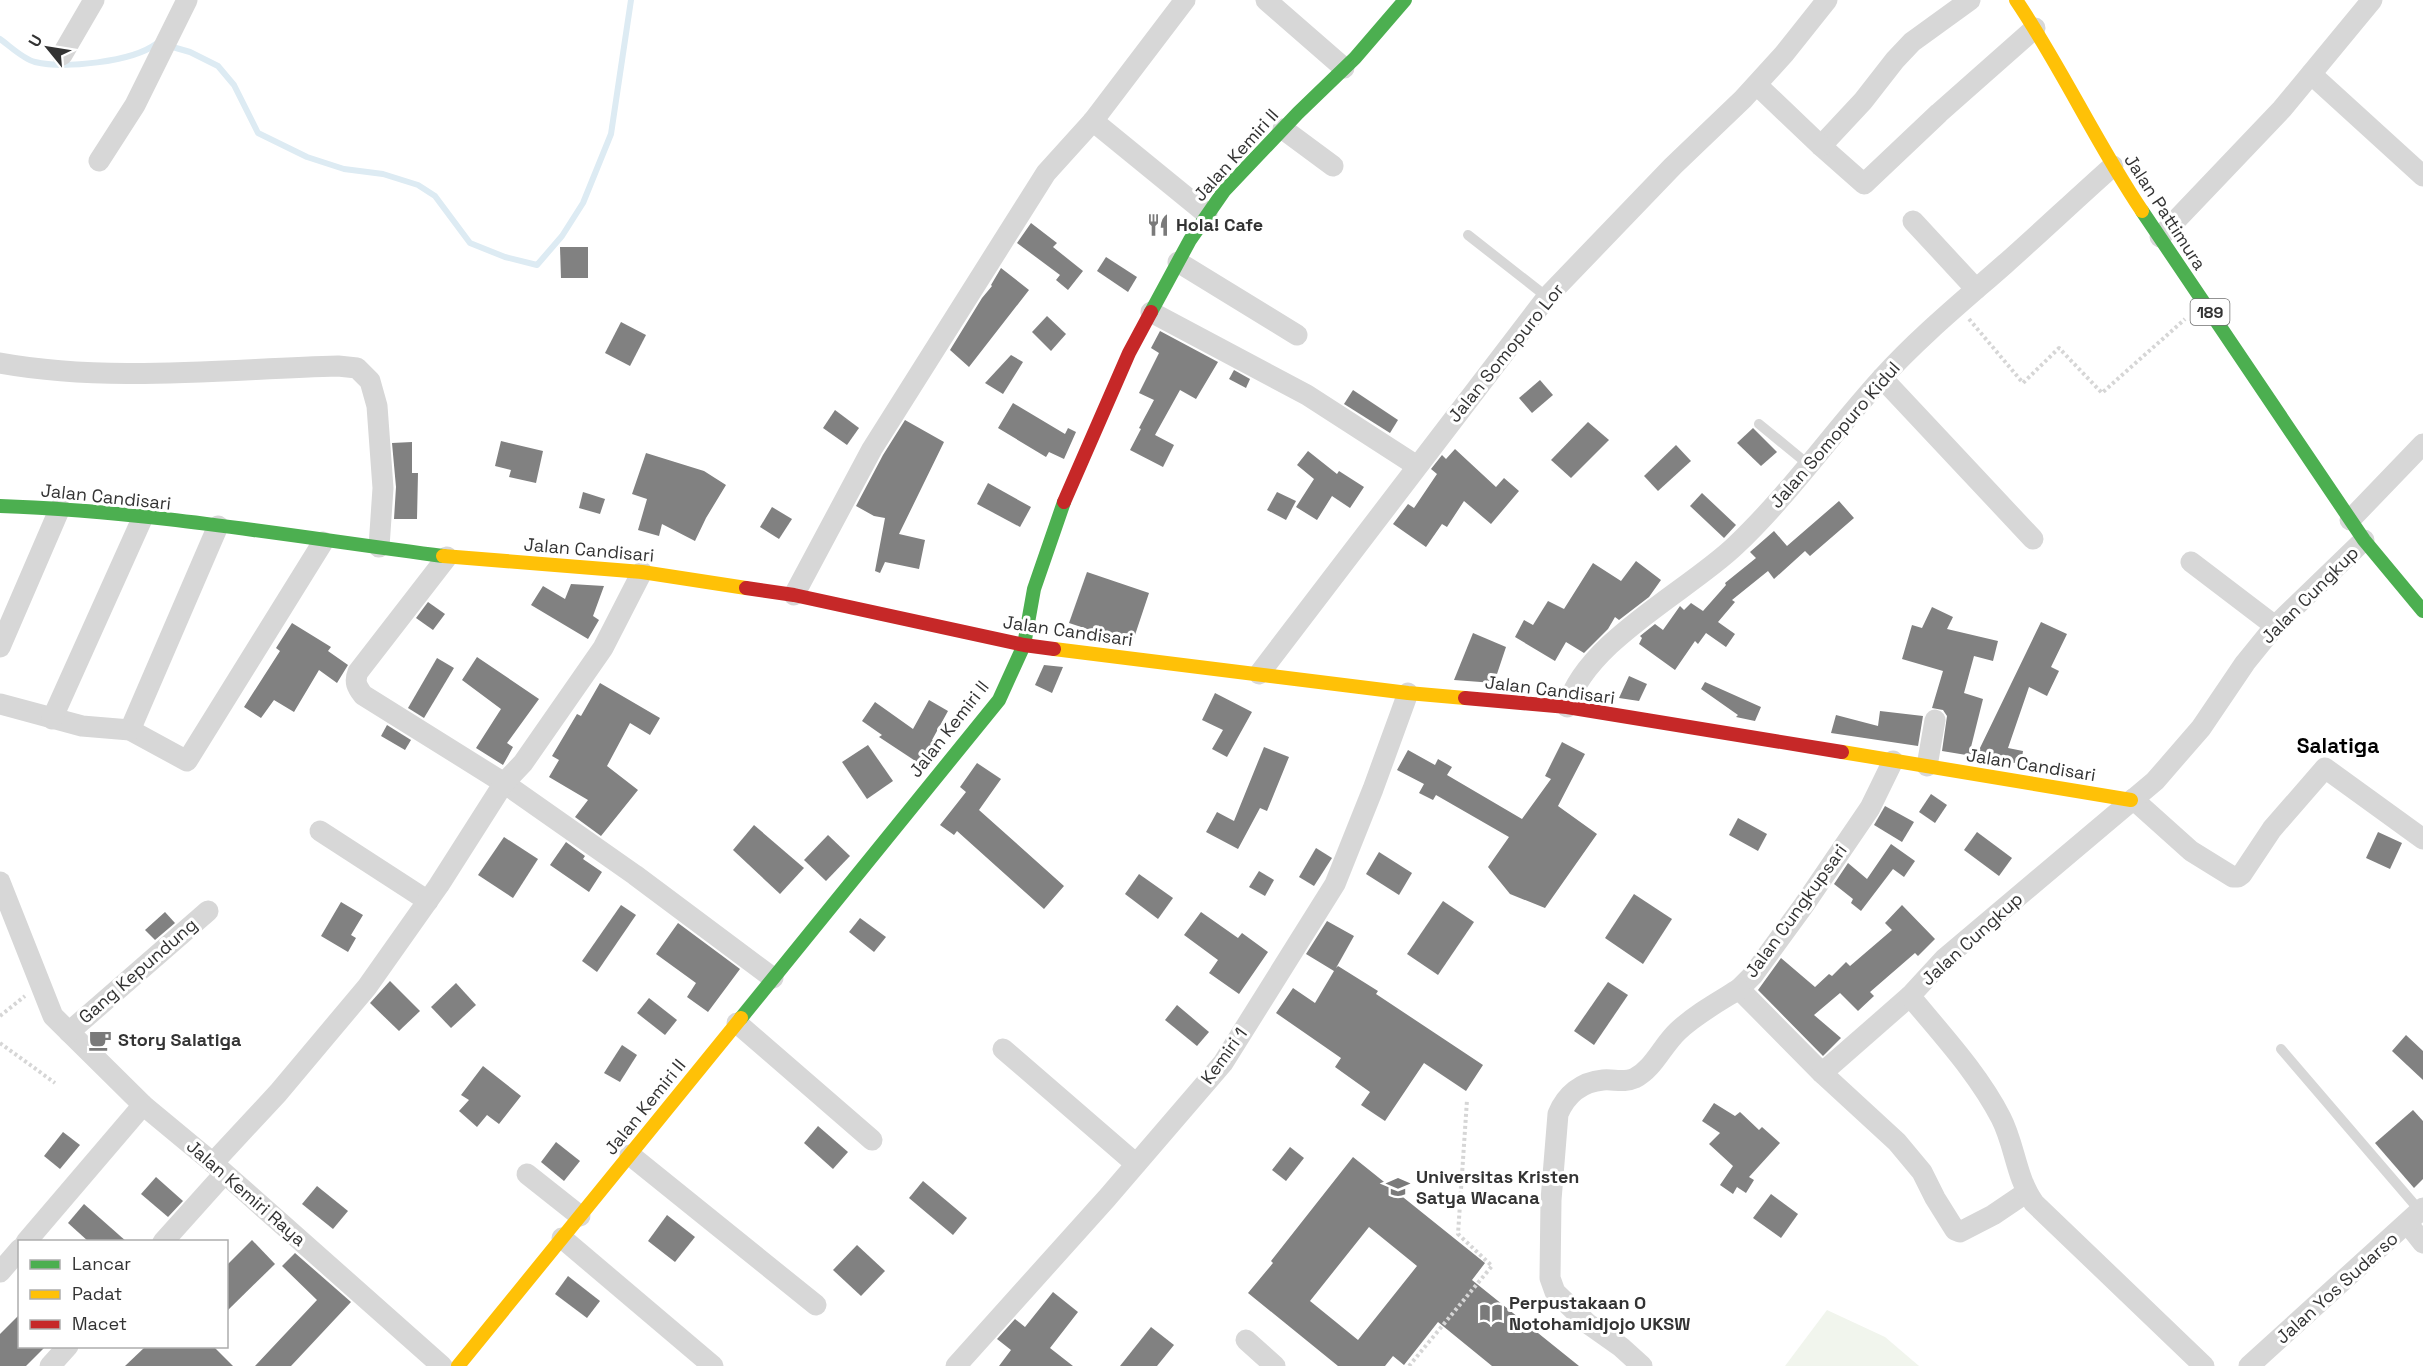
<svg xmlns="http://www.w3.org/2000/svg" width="2423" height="1366" viewBox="0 0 2423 1366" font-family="'Space Grotesk',sans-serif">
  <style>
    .green { fill: #f1f5ed }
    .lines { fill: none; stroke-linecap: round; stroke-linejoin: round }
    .stream { stroke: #ddebf3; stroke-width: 6 }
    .building { fill: #818181; fill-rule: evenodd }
    .path { stroke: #d6d6d6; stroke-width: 4; stroke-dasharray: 3 3; stroke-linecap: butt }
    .lane { stroke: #d7d7d7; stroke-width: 10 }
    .street { stroke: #d7d7d7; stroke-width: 21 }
    .fast { stroke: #4caf50; stroke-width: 14 }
    .slow { stroke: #ffc107; stroke-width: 14 }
    .jam { stroke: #c62828; stroke-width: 14 }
    .labels { text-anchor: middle; stroke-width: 6; stroke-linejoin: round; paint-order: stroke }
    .shield { fill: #fff; stroke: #707070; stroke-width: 1.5 }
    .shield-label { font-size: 16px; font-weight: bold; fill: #333 }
    .street-label { font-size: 18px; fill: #333; stroke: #fff }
    .poi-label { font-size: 18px; font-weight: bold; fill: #333; stroke: #fff; text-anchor: start }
    .quarter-label { font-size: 21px; font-weight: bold; fill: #000; stroke: #fff }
  </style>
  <rect width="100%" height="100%" fill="#fff"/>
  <path class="green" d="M1827,1310L1885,1337L1919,1366H1785Z"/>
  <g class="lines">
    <g class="stream">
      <path d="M0,39C10,46 23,59 35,62C64,69 132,62 156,44"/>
      <path d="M169,46L190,52L218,66L234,85L258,133L307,157L344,169L383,174L418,185L435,196L470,243L505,257L537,265L562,236L583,203L611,134L631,0"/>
    </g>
  </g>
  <g class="building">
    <path d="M1031,223L1057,243L1053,247L1083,271L1068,290L1056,280L1060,275L1017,243Z"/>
    <path d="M560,247H588V278H561Z"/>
    <path d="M1106,257L1137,277L1128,292L1097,271Z"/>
    <path d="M1001,268L1029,290L969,367L950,350L982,298L992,286L991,285Z"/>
    <path d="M1047,316L1066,334L1051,351L1032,332Z"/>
    <path d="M621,322L646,335L630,366L605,353Z"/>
    <path d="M1160,331L1218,362L1196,399L1180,390L1155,435L1174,445L1163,467L1130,450L1141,429L1139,428L1154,400L1139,393L1159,353L1151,348Z"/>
    <path d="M1011,355L1023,362L1003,394L985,383Z"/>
    <path d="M1234,370L1250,379L1246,388L1229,379Z"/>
    <path d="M1540,380L1553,395L1532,413L1519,398Z"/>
    <path d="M1353,390L1398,420L1390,433L1344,404Z"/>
    <path d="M1013,403L1065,434L1068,428L1076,432L1064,459L1049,452L1046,457L998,428Z"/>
    <path d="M835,410L859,428L847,445L823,428Z"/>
    <path d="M905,420L944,442L899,534L925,540L919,569L885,562L880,573L875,571L885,518L874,516L856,506L883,455Z"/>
    <path d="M1588,422L1609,440L1571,478L1551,460Z"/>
    <path d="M1753,428L1777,452L1761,466L1737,443Z"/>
    <path d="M501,441L543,451L536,483L509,477L511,470L495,466Z"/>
    <path d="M412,442V473H418L417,519H394L396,487L392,443Z"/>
    <path d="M1676,445L1691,461L1658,491L1644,476Z"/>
    <path d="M1455,449L1496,487L1504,478L1519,491L1491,524L1464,501L1447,527L1442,524L1426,547L1393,524L1408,504L1414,508L1437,474L1431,469L1442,455L1446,459Z"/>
    <path d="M1308,451L1337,474L1339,471L1364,487L1350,508L1332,496L1317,520L1296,507L1314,479L1297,465Z"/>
    <path d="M646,453L704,471L726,485L706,518L695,541L662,524L659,536L638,530L647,499L632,494Z"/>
    <path d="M988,483L1031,507L1020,527L977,504Z"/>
    <path d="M583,492L605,499L600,514L579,508Z"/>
    <path d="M1277,492L1296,501L1286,520L1267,510Z"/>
    <path d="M1702,493L1736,525L1724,538L1690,506Z"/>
    <path d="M1839,501L1854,518L1810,556L1805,551L1774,579L1768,571L1732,600L1735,602L1718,622L1735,634L1726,647L1706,633L1698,644L1695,641L1675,670L1639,644L1642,638L1640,636L1655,624L1663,630L1680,606L1684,610L1691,603L1703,611L1726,585L1725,583L1756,558L1750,552L1774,531L1787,546Z"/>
    <path d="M772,507L792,519L779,539L760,527Z"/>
    <path d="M1636,561L1661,580L1649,597L1619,620L1615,617L1608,629L1584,653L1566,642L1555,661L1515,637L1524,620L1533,625L1548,601L1564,609L1593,563L1621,581Z"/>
    <path d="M1087,572L1149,593L1133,641L1118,639L1069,623Z"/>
    <path d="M571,584L604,586L593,616L599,620L588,639L531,605L543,586L565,599Z"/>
    <path d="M428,602L445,614L433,630L416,618Z"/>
    <path d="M1932,607L1953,617L1947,629L1998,641L1993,661L1974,656L1964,693L1983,699L1971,747L1979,750L2041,622L2067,634L2051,667L2059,671L2047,696L2029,687L2008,748L2023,751L2021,764L1942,751L1947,716L1943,710L1932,708L1943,671L1902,659L1912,625L1922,628Z"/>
    <path d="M292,623L331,647L328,651L348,665L337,683L319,670L294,712L274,700L261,718L244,707L280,651L276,648Z"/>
    <path d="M1473,633L1506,647L1494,683L1454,680Z"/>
    <path d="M477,657L539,699L507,743L513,747L503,765L476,748L501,709L462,680Z"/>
    <path d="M437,658L454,668L424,718L408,708Z"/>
    <path d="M1044,665L1063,667L1052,693L1035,685Z"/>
    <path d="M1629,676L1647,684L1639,701L1619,698Z"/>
    <path d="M1705,682L1761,707L1755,721L1736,717L1738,715L1701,689Z"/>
    <path d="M600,683L660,718L650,735L630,723L607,766L638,790L601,836L575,817L588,800L549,777L559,760L552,756L577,714L581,716Z"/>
    <path d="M1215,693L1252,712L1227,757L1212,749L1223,730L1202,720Z"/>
    <path d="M929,700L948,711L932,740L939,744L923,766L879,737L882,735L862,721L875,702L913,729Z"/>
    <path d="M1880,711L1923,716L1918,746L1831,733L1836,715L1878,726Z"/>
    <path d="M387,725L411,740L405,750L381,736Z"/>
    <path d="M1562,742L1585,754L1558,806L1597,834L1545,908L1510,894L1488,867L1509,837L1436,795L1433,800L1419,793L1424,784L1397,770L1408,750L1435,765L1438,759L1452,767L1447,775L1522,819L1551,779L1545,776Z"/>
    <path d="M868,745L893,781L867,799L842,762Z"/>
    <path d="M1264,747L1289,757L1267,811L1260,808L1238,849L1206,832L1217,812L1234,821Z"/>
    <path d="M977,763L1001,779L979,810L1064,886L1044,909L957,831L954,835L940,825L966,792L960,787Z"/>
    <path d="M1931,794L1947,805L1935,823L1919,812Z"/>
    <path d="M1885,806L1914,822L1902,842L1874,825Z"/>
    <path d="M1738,818L1767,834L1758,851L1729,835Z"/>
    <path d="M754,825L804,868L780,894L733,850Z"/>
    <path d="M1977,832L2012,858L1999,876L1964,850Z"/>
    <path d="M2378,832L2402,843L2390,869L2366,858Z"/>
    <path d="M828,835L850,856L826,881L804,860Z"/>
    <path d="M504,837L538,859L513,898L478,875Z"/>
    <path d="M566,842L585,856L583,859L602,872L589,892L550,865Z"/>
    <path d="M1891,844L1915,861L1904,877L1893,869L1861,911L1851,903L1853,899L1834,884L1848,863L1867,879Z"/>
    <path d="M1316,848L1332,858L1314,886L1299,877Z"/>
    <path d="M1379,852L1412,873L1399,895L1366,874Z"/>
    <path d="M1259,871L1274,880L1265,896L1249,887Z"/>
    <path d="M1139,874L1173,898L1158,919L1125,894Z"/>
    <path d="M1634,894L1672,919L1643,964L1605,938Z"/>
    <path d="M1443,901L1474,922L1438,975L1407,954Z"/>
    <path d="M341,902L363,915L351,935L356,938L348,952L321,936Z"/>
    <path d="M621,905L636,915L597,972L582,961Z"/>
    <path d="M1902,905L1935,939L1918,956L1915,953L1870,992L1874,996L1858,1011L1840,993L1814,1015L1841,1038L1823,1056L1758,990L1781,958L1815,987L1829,974L1832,976L1846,962L1850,966L1892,930L1885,923Z"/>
    <path d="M165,912L175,923L155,940L145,930Z"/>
    <path d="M1201,912L1238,938L1242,933L1268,952L1239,994L1209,973L1218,960L1184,935Z"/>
    <path d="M860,918L886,937L874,952L849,932Z"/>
    <path d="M1327,921L1354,936L1336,968L1338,966L1378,991L1376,994L1483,1065L1466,1091L1424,1063L1385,1121L1361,1105L1370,1092L1335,1067L1341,1058L1276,1013L1293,988L1315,1003L1334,971L1306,954Z"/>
    <path d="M678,923L740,969L708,1012L687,997L696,983L656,954Z"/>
    <path d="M390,981L420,1011L399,1031L370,1003Z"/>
    <path d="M1608,982L1628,995L1594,1045L1574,1031Z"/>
    <path d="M456,983L476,1005L451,1028L431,1007Z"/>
    <path d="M649,998L677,1020L665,1035L637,1013Z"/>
    <path d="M1177,1005L1209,1032L1197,1046L1165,1020Z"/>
    <path d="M2406,1035L2423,1051V1080L2392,1051Z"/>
    <path d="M622,1045L637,1055L620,1082L604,1073Z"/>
    <path d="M483,1066L521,1096L499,1124L487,1115L477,1127L459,1111L469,1100L461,1095Z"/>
    <path d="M1714,1103L1735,1116L1740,1112L1759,1130L1762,1127L1780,1143L1749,1177L1754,1180L1746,1193L1737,1187L1733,1194L1720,1185L1733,1166L1709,1144L1720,1133L1702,1121Z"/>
    <path d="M2413,1110L2423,1121V1179L2414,1188L2375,1143Z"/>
    <path d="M818,1126L848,1152L833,1169L804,1143Z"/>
    <path d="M63,1132L80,1145L60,1169L44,1156Z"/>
    <path d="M556,1142L580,1161L564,1181L541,1162Z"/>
    <path d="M1290,1147L1304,1158L1286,1181L1272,1170Z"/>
    <path d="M1353,1157L1485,1263L1472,1280L1579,1366H1492L1438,1322L1404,1365L1393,1356L1385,1366H1338L1248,1293L1273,1263L1271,1261ZM1369,1227L1417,1266L1358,1340L1310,1301Z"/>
    <path d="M156,1177L183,1201L168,1217L141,1194Z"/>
    <path d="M923,1181L967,1218L953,1235L909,1198Z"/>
    <path d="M317,1186L348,1211L333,1229L302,1204Z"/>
    <path d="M1771,1194L1798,1214L1781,1238L1753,1218Z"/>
    <path d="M84,1204L127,1242H89L68,1223Z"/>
    <path d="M667,1215L695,1237L675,1262L648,1241Z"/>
    <path d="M252,1240L275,1264L226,1312V1266Z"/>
    <path d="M857,1245L885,1271L861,1296L833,1270Z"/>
    <path d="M295,1253L351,1302L291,1366H255L317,1300L282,1266Z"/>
    <path d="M568,1276L600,1301L587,1318L555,1294Z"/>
    <path d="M1053,1292L1078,1312L1050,1348L1073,1366H999L1011,1350L997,1339L1015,1319L1025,1327Z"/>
    <path d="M20,1314V1347H45L26,1366H0V1334Z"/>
    <path d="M1151,1327L1174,1345L1157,1366H1120Z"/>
    <path d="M145,1347H214L233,1366H125Z"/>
  </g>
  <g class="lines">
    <g class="path">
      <path d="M1969,319L2023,383L2059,348L2102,393L2185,319"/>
      <path d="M0,1016L25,996"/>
      <path d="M0,1043L55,1083"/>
      <path d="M1409,1366L1492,1266L1458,1234L1467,1100"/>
    </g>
    <g class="lane">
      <path d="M1468,235L1547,297"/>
      <path d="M1759,424L1809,465"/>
      <path d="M2281,1049L2420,1211"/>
    </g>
    <g class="street">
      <path d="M1266,0L1344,68"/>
      <path d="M1970,0L1912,42L1895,60L1863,101L1821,146L1864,184L1939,113L2035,28"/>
      <path d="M62,55L94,0"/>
      <path d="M2311,74L2423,176"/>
      <path d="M1757,85L1821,146"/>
      <path d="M1093,121L1207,214"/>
      <path d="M1283,129L1333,166"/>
      <path d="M99,161L135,105L187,0"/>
      <path d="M1913,221L1976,289"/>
      <path d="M2160,237L2282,109L2372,0"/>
      <path d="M1178,262L1297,335"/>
      <path d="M1151,312L1307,395L1417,466"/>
      <path d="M0,363C111,383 226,369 338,366L357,368L370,381L377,406L383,488L379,547"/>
      <path d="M1882,378L2033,539"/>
      <path d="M2350,520L2423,444"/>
      <path d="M447,557L358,672C354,682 357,687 363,695L504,783L635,875L773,978"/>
      <path d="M2191,562L2275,626"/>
      <path d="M794,595L872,449L1046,173L1093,121L1185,0"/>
      <path d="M0,647L60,508"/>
      <path d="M1259,674L1547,297L1673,166L1743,99L1784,54L1827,0"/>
      <path d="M0,704L82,726L130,730L187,761L323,542"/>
      <path d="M1567,707C1585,642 1688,591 1735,546C1789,495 1832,433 1882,378C1919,337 1963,301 2005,264C2041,232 2076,199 2113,166"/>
      <path d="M52,719L142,519"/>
      <path d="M130,730L218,526"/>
      <path d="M1893,761L1870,808L1804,905L1753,975L1739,989L1822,1073L1897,1142L1922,1172L1935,1198L1955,1230L1960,1232L1993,1215L2027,1192"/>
      <path d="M1927,766L1935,720"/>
      <path d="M2133,799L2191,851L2233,877H2238L2242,874L2272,829L2325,768L2423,839"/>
      <path d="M320,831L428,901"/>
      <path d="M0,882L53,1016L143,1105L213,1163L442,1366"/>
      <path d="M737,1023L872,1140"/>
      <path d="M69,1032L208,911"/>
      <path d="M1003,1049L1136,1164"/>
      <path d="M1822,1073L1910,996"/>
      <path d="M630,1155L816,1305"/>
      <path d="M213,1163L278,1093L367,987L439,885L504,783L523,763L603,648L642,572"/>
      <path d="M527,1174L580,1216"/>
      <path d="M2408,1224L2423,1243"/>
      <path d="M562,1238L713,1366"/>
      <path d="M26,1242L143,1105"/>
      <path d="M163,1242L224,1174"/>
      <path d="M0,1272L20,1249"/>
      <path d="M1246,1340L1275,1366"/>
      <path d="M50,1366L68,1346"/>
      <path d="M956,1366L1107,1198L1223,1063L1335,884L1373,789L1408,693"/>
      <path d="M1642,1366L1621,1347L1587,1323L1555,1292L1550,1278L1551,1200L1558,1114C1566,1095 1581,1082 1603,1080C1614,1079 1624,1083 1635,1078C1654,1068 1662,1046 1678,1031C1696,1014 1718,1002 1739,989"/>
      <path d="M2204,1366L2034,1203C2016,1178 2015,1145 2001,1118C1978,1073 1942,1035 1910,996L1944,959L2155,781L2201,728L2245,663L2275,626L2364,540"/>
      <path d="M2249,1366L2423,1208"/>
    </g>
    <g class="fast">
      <path d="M2142,211L2364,540L2423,611"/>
      <path d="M1151,312L1190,240L1224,191L1298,113L1355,58L1405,0"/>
      <path d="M0,506C148,511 296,537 443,556"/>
      <path d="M741,1018L999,700L1024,645L1034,589L1064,502"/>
    </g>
    <g class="slow">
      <path d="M2016,0C2062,68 2096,143 2142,211"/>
      <path d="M443,556L642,572L746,588"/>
      <path d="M1054,649L1408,693L1465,698"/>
      <path d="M1842,752L2131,800"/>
      <path d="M458,1366L741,1018"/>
    </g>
    <g class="jam">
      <path d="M1064,502L1129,353L1151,312"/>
      <path d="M746,588L794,595L1024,645L1054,649"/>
      <path d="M1465,698L1567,707L1842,752"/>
    </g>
  </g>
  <defs>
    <g id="restaurant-bare" transform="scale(1.8)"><path d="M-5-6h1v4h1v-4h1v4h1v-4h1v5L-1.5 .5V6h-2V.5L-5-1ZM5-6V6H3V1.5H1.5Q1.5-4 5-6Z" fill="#7a7a7a" stroke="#fff" stroke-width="2.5" paint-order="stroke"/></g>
    <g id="cafe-bare" transform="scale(1.8)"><path d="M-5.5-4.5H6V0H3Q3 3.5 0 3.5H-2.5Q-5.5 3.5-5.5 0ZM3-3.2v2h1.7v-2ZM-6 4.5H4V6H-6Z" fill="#7a7a7a" stroke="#fff" stroke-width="2.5" paint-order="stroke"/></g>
    <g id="university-bare" transform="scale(1.8)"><path d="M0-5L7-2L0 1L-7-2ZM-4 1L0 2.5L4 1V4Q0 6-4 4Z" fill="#7a7a7a" stroke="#fff" stroke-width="2.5" paint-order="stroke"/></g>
    <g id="library-bare" transform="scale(1.8)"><path d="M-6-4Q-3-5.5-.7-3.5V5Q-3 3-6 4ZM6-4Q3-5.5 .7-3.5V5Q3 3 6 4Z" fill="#7a7a7a" stroke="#fff" stroke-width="2.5" paint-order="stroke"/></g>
  </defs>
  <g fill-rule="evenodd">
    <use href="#restaurant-bare" x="1158" y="225"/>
    <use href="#cafe-bare" x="100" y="1040"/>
    <use href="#university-bare" x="1398" y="1187"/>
    <use href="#library-bare" x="1491" y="1313"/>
  </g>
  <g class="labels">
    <rect class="shield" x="2190.5" y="299" width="39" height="26" rx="4.5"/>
    <g class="shield-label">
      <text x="2210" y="318">189</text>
    </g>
    <g class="street-label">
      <text transform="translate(1236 155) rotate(-48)" y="6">Jalan Kemiri II</text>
      <text transform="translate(2165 212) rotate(57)" y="6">Jalan Pattimura</text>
      <text transform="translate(1506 353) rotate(-51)" y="6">Jalan Somopuro Lor</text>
      <text transform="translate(1835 435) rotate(-49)" y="6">Jalan Somopuro Kidul</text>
      <text transform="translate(106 497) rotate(6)" y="6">Jalan Candisari</text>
      <text transform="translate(589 550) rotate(5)" y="6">Jalan Candisari</text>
      <text transform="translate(2310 595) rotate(-45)" y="6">Jalan Cungkup</text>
      <text transform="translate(1068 631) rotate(8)" y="6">Jalan Candisari</text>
      <text transform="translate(1550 690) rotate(7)" y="6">Jalan Candisari</text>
      <text transform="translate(949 729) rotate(-52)" y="6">Jalan Kemiri II</text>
      <text transform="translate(2031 765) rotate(9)" y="6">Jalan Candisari</text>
      <text transform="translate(1796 911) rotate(-54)" y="6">Jalan Cungkupsari</text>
      <text transform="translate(1972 939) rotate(-42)" y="6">Jalan Cungkup</text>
      <text transform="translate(138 971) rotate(-41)" y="6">Gang Kepundung</text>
      <text transform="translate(1224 1056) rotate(-54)" y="6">Kemiri 1</text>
      <text transform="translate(645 1107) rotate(-51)" y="6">Jalan Kemiri II</text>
      <text transform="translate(246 1193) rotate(41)" y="6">Jalan Kemiri Raya</text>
      <text transform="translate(2337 1288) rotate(-42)" y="6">Jalan Yos Sudarso</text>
    </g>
    <g class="poi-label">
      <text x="1176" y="231">Hola! Cafe</text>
      <text x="118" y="1046">Story Salatiga</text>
      <text x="1416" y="1183">Universitas Kristen<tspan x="1416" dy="21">Satya Wacana</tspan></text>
      <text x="1509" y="1309">Perpustakaan O<tspan x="1509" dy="21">Notohamidjojo UKSW</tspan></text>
    </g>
    <g class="quarter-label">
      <text x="2338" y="753">Salatiga</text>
    </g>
  </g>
  <rect x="18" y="1240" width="210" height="108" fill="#ffffff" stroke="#adadad" stroke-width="1.5"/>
  <rect x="30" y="1260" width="30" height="9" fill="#4caf50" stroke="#adadad" stroke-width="1.5"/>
  <text x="72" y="1270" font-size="18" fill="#333333">Lancar</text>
  <rect x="30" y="1290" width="30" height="9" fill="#ffc107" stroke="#adadad" stroke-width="1.5"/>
  <text x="72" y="1300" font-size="18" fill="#333333">Padat</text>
  <rect x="30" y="1320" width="30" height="9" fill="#c62828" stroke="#adadad" stroke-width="1.5"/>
  <text x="72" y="1330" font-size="18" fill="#333333">Macet</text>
  <g transform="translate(48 48) rotate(300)" stroke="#ffffff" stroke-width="4.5" paint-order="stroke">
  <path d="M0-4.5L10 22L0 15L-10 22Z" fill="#333333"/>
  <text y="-9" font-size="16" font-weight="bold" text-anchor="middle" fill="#333333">U</text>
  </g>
</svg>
